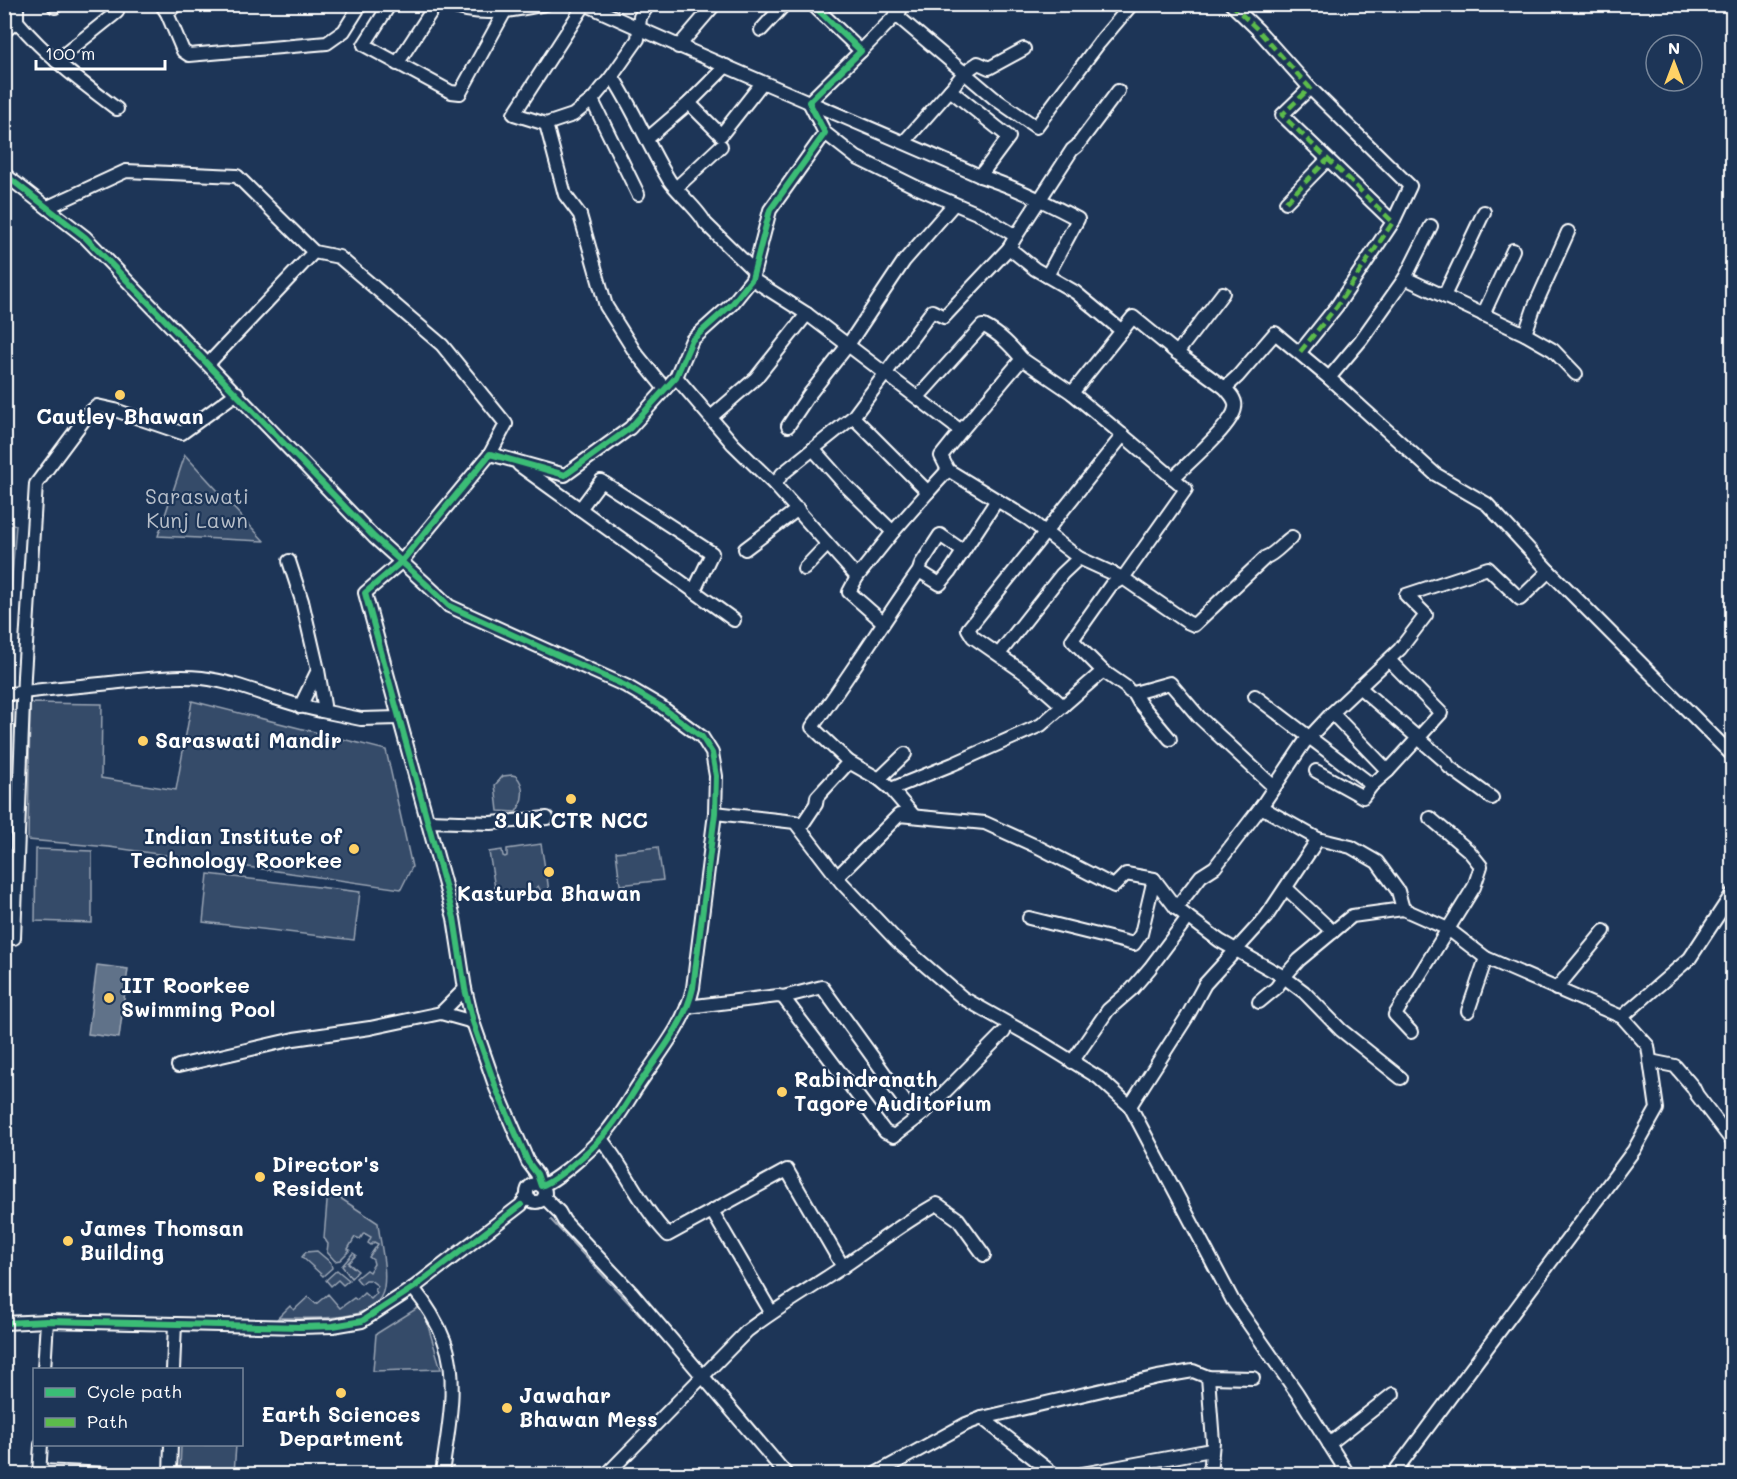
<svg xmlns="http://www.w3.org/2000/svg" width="1737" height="1479" viewBox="0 0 1737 1479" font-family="Mali,sans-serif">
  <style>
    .green { fill: #364b69; stroke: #9aa5b4; stroke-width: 1.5 }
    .water { fill: #617289; stroke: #a0aab8; stroke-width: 1.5 }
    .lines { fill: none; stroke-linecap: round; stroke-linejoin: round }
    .stream { stroke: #a0aab8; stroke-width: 2 }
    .minor-casing { stroke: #fff; stroke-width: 16 }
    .minor { stroke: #1d3557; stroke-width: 12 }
    .quiet { stroke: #5cbc4b; stroke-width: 4.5; stroke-dasharray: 9 4.5; stroke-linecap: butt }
    .cycleway-casing { stroke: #1d3557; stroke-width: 10 }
    .cycleway { stroke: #3abd76; stroke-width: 6 }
    .poi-dot { fill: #ffd166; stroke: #1d3557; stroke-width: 2 }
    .labels { text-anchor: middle; stroke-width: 4.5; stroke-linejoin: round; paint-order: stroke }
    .poi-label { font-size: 21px; font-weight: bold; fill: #fff; stroke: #1d3557; text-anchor: start }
    .park-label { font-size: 21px; fill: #b9c0ca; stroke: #1d3557 }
  </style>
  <rect width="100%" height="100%" fill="#1d3557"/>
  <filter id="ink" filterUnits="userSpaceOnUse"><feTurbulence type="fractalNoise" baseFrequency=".0167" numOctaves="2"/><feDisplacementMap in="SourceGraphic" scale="12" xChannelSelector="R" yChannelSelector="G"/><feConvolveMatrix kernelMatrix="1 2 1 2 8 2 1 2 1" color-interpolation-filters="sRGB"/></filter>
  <g filter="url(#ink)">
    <g class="green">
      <path d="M185,455L264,541L158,536Z"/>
      <path d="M5,522L16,525L5,664L4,522Z"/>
      <path d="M192,701L386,750L412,867L401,889L109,847L28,840L30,703L102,704L101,778L176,790Z"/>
      <path d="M5,711H13L5,910L4,711Z"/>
      <path d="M512,775L516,776C526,786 523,802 516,812L498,811L495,785L503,776Z"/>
      <path d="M541,844L545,868H544L545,877H547L549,892L542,893L538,886L536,888L537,895L497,900L489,852L502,850L503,856L505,857L507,856V849Z"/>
      <path d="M658,847L663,880L620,885L616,852Z"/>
      <path d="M36,849L92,851V923L35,921Z"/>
      <path d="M208,874L360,892L354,940L203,922Z"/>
      <path d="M328,1190L378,1223C380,1243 387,1267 384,1287C379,1326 306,1317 278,1318L290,1306L294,1310L308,1297L316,1304L328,1294L340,1308L354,1298L357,1300L364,1293L371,1299L377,1293L375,1290L378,1286L370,1280H366L361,1284L356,1278L366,1270L369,1272L374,1264L373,1260L369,1257L378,1244L374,1242L371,1245L368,1243L371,1237L364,1233L360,1239L355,1237L348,1249L350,1250L340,1260L335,1261L327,1252L328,1244L324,1238Z"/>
      <path d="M317,1251L331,1263L332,1268L323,1276L302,1257L306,1252Z"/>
      <path d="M353,1253L356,1255L348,1263L358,1271L351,1278L342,1266Z"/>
      <path d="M337,1270L349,1280L343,1285L338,1280L331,1286L326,1280Z"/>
      <path d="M419,1307L425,1316L441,1369L373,1371L376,1334Z"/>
      <path d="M181,1445H236L234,1473L180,1470Z"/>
    </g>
    <path class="water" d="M97,965L128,969L119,1038L88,1034Z"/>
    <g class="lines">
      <path class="stream" d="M551,1220L668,1345"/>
      <g class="minor-casing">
        <g id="minor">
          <path d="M13,4L17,8V21C46,56 81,82 117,109"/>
          <path d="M53,4L55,7"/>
          <path d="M161,4L167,13L183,51L189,55L327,43L344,31L361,4"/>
          <path d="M390,4L364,45L451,92L460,93L504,13"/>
          <path d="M446,4C479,18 513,11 546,4"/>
          <path d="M585,4C716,64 849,118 980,176C1015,187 1046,202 1078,219L1047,276"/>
          <path d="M585,4L514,114L546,124L573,115L592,100L612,76L638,39L640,17L649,4"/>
          <path d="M1231,4L1258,30L1310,88L1282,115L1393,222L1337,306L1300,352"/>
          <path d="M167,13L177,4"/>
          <path d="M896,15L994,98L1036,127L1099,43L1132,4"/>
          <path d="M761,30L785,4"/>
          <path d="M4,32L17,21"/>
          <path d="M678,47L715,4"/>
          <path d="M861,51L900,11L894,4"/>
          <path d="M56,61L117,12"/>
          <path d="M397,64L436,4"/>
          <path d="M612,76C634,109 648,146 669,180C677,192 701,212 705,223L754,271"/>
          <path d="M1310,88L1410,186L1393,222"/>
          <path d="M950,90L965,72L978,63L989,68L1024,49"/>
          <path d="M592,100L638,194"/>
          <path d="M689,103L721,135L762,83"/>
          <path d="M546,124L565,195L580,215L606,306L635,352L665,389"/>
          <path d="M825,133L857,158L918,188L981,215L1016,236L1009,248L1035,269L1075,292L1122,331"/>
          <path d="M647,139L689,103L726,66"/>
          <path d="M904,142L950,90L1009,137L980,176"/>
          <path d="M4,174L85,237L374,537C399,560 425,582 449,606L626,686L660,706L702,737L712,753L716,776L715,813L693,988C685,1024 659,1054 639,1084C627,1102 617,1121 602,1137C590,1151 557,1180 541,1186L537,1174L528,1162L496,1088L473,1022L465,989L454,918L365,593L401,562L490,454L565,475L630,428L676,377L692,340L732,304L752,279L770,210L825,133L809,102L861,51L812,4"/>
          <path d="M676,188L721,146"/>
          <path d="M1286,202L1327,160"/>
          <path d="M48,207L126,171L237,176L314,252"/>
          <path d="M1016,236L1072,150L1077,146L1118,91"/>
          <path d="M1405,278L1525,334L1553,350L1576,374"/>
          <path d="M752,279L807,314L961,431L1022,359L1072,393L1133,317L1177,353L1223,293"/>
          <path d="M1444,296L1484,212"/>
          <path d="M1483,315L1513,250"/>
          <path d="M1525,334L1534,308L1568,232"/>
          <path d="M1177,353L1225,388L1238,376L1275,333L1329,378L1435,474L1487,504L1549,571L1520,599L1488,568L1406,595L1426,615L1400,649L1332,713L1304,743L1261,807"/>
          <path d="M208,364L314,252L339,257L442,345L506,424L490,454"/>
          <path d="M676,377L733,444L775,485L782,474L853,417L932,311L944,317L1009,248"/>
          <path d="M1329,378L1361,340L1405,278L1431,226"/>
          <path d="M918,397L982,326H984C1000,334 1011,346 1022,359"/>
          <path d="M711,417L756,378L807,314"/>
          <path d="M853,417L928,492L948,470"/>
          <path d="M788,426L808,396L848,345L904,261L954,204"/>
          <path d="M961,431L941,456L948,470L1028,519L1079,558L1123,578L1186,489L1131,442L1072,393"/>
          <path d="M813,449L846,486L893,532"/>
          <path d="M519,465L734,620"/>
          <path d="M1173,478C1186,465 1233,425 1235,408C1237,400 1230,394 1225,388"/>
          <path d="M775,485L857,577L893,532L928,492"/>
          <path d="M580,509L601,481L712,553L694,591"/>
          <path d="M745,549L798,509"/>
          <path d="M289,561L302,601L318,670L300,707"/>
          <path d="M804,569L827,545"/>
          <path d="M919,571L940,584L949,573L997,500"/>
          <path d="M1549,571L1732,755"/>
          <path d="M857,577L849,592L883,622"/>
          <path d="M999,654L1062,574L1079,558"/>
          <path d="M1359,687L1446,762L1449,767L1492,798"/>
          <path d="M1134,693L1139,702L1170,739"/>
          <path d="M4,695C39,689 75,687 110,683C140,680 172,675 202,678C244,683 281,704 322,711L324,705L318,670"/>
          <path d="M1255,696L1372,785"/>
          <path d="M1063,706L1029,676L973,637L968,629L1123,435"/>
          <path d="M322,711L361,719L399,718"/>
          <path d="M1332,713L1388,771"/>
          <path d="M1316,771L1363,797L1372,785L1388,771L1441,713L1389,660"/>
          <path d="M879,779L905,754"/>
          <path d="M1274,787L1199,717L1170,683L1134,693L1129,691L1126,687L1103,671L1072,640L1111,585L1123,578L1187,622L1194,625L1266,557C1275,554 1283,543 1292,537"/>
          <path d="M891,789L953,764L1041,725L1103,671"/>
          <path d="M715,813L795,822L841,882L898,942L963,998L1036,1039L1099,1078L1130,1106L1233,1301L1297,1393L1348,1474"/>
          <path d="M914,816L891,789L879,779L849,762L812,727C850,676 882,623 919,571L921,564L940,535L963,551"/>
          <path d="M428,821L491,823L547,818"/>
          <path d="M800,828L816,804L817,797L849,762"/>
          <path d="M837,877L899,815L985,823L1038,847L1114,886L1126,874L1154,879L1176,908L1220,941L1284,977L1299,960L1352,916L1403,909L1448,929L1486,958L1622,1017L1648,1046L1657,1109L1634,1150L1393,1474"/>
          <path d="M1286,888L1333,932"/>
          <path d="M1176,908L1201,876L1215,867L1261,807L1318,839L1351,847L1377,862L1398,891L1403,909"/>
          <path d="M1029,918L1134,944L1141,934L1154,879"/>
          <path d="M14,938L24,676L36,484L89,413L97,406L115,410L182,433L237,393"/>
          <path d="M1556,989L1604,931"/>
          <path d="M783,997L885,1132L894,1136L924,1113L1004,1032"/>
          <path d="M1259,1002L1276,988L1284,977L1304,992L1341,1030L1401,1078"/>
          <path d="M687,1007L778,996L783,997L822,987L916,1117"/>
          <path d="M1468,1011L1486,958"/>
          <path d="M441,1013L465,989"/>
          <path d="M1622,1017L1690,958L1732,894"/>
          <path d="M1411,1032L1395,1015L1474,887L1481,866L1469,851L1430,818"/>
          <path d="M1650,1061L1675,1066L1693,1087L1697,1095L1732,1141"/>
          <path d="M1072,1062L1108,1010L1132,989L1150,968L1188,917"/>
          <path d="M178,1066L294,1039L370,1028L441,1013L473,1022"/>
          <path d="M1130,1106L1187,1017L1205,984L1266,917L1318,839"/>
          <path d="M601,1139C626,1169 641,1207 668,1235L787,1170L843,1267"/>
          <circle cx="536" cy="1193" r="9"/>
          <path d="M544,1197L559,1212L564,1221L631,1292L786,1474"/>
          <path d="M712,1211L771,1312"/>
          <path d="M413,1288C426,1304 437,1321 444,1340C460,1380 447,1434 442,1474"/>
          <path d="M4,1323L47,1321L300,1327L333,1326L362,1321L413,1288L508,1215L521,1205L527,1196"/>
          <path d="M44,1370L47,1321"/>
          <path d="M173,1370L175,1324"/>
          <path d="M1208,1377L1213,1442L1210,1474"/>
          <path d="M982,1418L1054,1474"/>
          <path d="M1329,1444L1393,1394"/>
          <path d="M40,1471L110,1474"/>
          <path d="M39,1474L41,1444"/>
          <path d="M170,1474L171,1444"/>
          <path d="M607,1474L747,1331C778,1307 812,1288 844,1266C875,1245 904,1222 937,1204L958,1219L984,1255"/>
          <path d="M875,1474L966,1424L982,1418L1158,1377L1193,1371L1208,1377L1253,1378"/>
          <path d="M1082,1474L1211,1450"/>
        </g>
      </g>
      <use href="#minor" class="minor"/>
      <g class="quiet">
        <path d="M1231,4L1258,30L1310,88L1282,115L1393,222L1337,306L1300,352"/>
        <path d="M1286,202L1327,160"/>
      </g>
      <g class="cycleway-casing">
        <g id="cycleway">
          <path d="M4,174L85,237L374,537C399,560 425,582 449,606L626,686L660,706L702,737L712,753L716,776L715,813L693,988C685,1024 659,1054 639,1084C627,1102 617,1121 602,1137C590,1151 557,1180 541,1186L537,1174L528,1162L496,1088L473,1022L465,989L454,918L365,593L401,562L490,454L565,475L630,428L676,377L692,340L732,304L752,279L770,210L825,133L809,102L861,51L812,4"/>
          <path d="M4,1323L47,1321L300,1327L333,1326L362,1321L413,1288L521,1205"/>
        </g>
      </g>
      <use href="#cycleway" class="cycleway"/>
    </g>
  </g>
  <g class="poi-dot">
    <circle cx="120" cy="395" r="6"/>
    <circle cx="143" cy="741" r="6"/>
    <circle cx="571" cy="799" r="6"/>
    <circle cx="354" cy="849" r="6"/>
    <circle cx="549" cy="872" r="6"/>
    <circle cx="109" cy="998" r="6"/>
    <circle cx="782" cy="1092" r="6"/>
    <circle cx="260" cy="1177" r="6"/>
    <circle cx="68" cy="1241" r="6"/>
    <circle cx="341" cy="1393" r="6"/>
    <circle cx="507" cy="1408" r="6"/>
  </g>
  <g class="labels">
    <g class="poi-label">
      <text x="120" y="424" text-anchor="middle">Cautley Bhawan</text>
      <text x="155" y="748">Saraswati Mandir</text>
      <text x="571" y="828" text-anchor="middle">3 UK CTR NCC</text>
      <text x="342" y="844" text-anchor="end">Indian Institute of<tspan x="342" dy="24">Technology Roorkee</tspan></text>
      <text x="549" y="901" text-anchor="middle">Kasturba Bhawan</text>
      <text x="121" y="993">IIT Roorkee<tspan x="121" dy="24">Swimming Pool</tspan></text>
      <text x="794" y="1087">Rabindranath<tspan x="794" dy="24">Tagore Auditorium</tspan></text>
      <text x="272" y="1172">Director's<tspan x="272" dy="24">Resident</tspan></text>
      <text x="80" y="1236">James Thomsan<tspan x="80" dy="24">Building</tspan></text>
      <text x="519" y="1403">Jawahar<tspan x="519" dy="24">Bhawan Mess</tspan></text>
      <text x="341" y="1422" text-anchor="middle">Earth Sciences<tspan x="341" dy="24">Department</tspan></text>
    </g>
    <g class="park-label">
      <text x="197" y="504">Saraswati<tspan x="197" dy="24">Kunj Lawn</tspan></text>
    </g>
  </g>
  <rect width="1737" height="1479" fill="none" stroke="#1d3557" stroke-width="24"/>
  <rect x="12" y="12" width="1713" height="1455" fill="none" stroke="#fff" stroke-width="2" filter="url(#ink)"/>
  <rect x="33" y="1368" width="210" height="78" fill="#1d3557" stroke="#77869a" stroke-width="1.5"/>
  <rect x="45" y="1388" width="30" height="9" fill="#3abd76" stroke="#77869a" stroke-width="1.5"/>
  <text x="87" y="1398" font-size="18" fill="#ffffff">Cycle path</text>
  <rect x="45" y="1418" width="30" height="9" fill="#5cbc4b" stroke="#77869a" stroke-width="1.5"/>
  <text x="87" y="1428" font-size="18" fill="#ffffff">Path</text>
  <g transform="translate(1674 63)"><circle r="28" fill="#1d3557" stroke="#77869a" stroke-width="1.5"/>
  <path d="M0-4.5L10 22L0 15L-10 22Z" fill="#ffd166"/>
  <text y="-9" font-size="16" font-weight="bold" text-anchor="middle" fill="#ffffff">N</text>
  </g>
  <path d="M36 60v9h129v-9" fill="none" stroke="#ffffff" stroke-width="3"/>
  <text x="45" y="60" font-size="18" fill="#ffffff" stroke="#1d3557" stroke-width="4.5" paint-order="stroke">100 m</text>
</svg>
